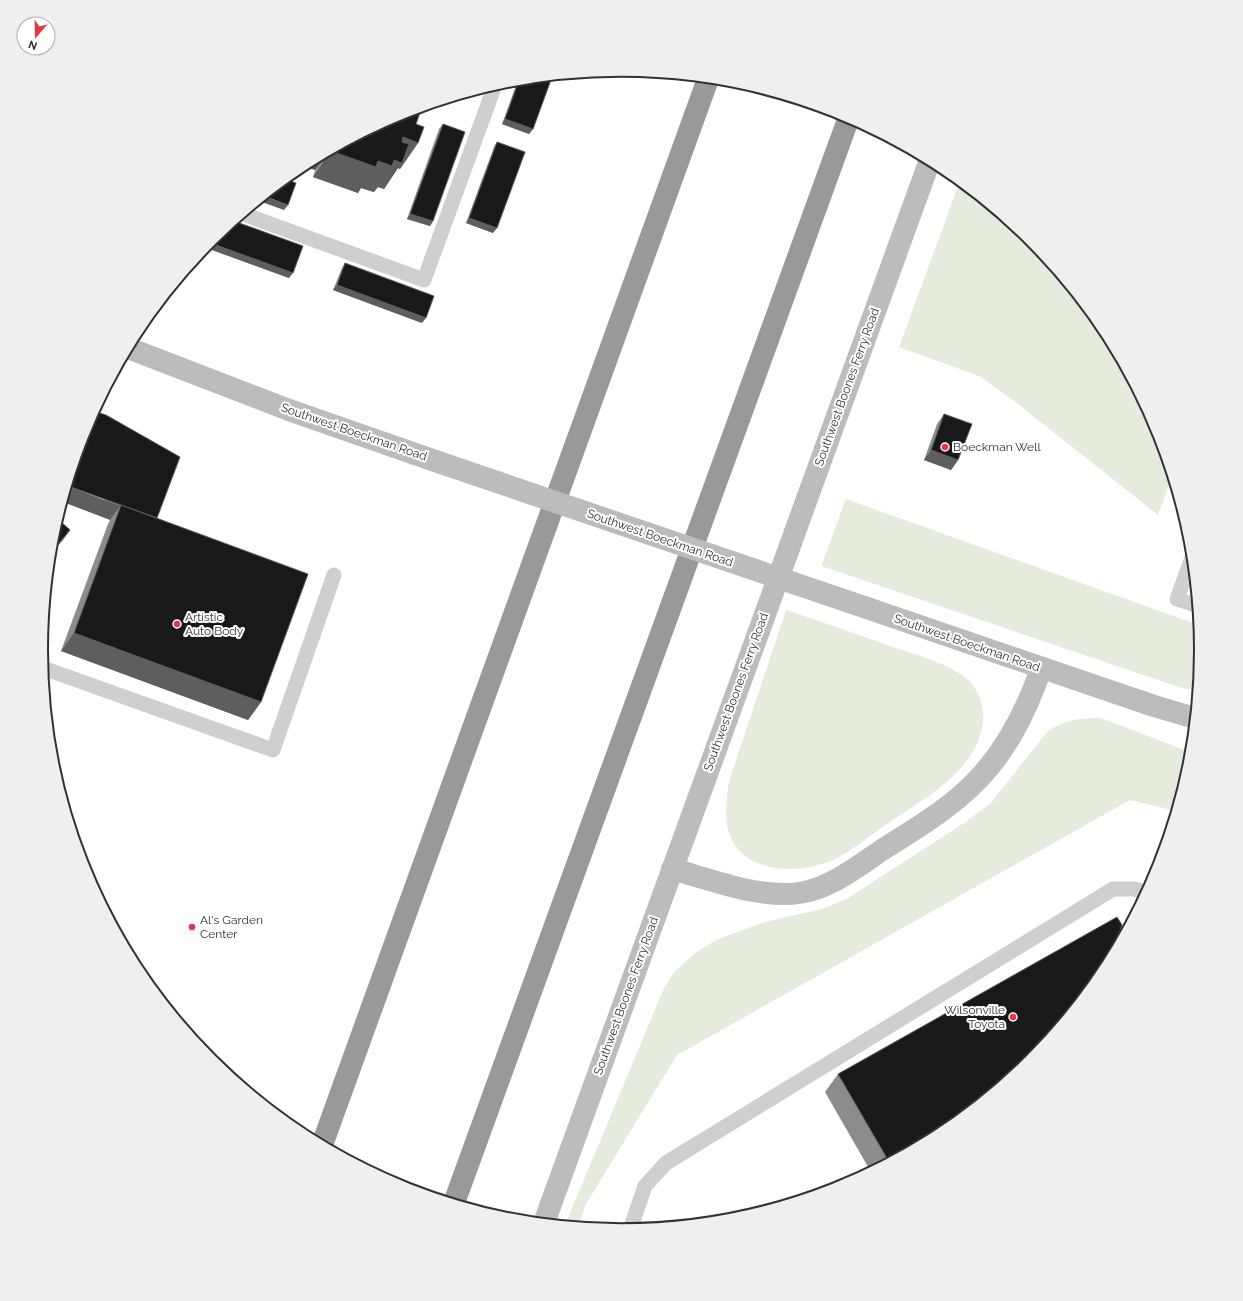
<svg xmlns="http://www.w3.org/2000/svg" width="1243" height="1301" viewBox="0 0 1243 1301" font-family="Raleway,sans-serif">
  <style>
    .green { fill: #e5ecde }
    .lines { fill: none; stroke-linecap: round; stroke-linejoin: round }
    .lane { stroke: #cfcfcf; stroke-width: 15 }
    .secondary { stroke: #bcbcbc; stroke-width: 22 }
    .highway { stroke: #999; stroke-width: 22 }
    .secondary-bridge { stroke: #bcbcbc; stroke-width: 22 }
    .wall { fill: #8c8c8c }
    .shaded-wall { fill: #5e5e5e }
    .building { fill: #191919; stroke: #5e5e5e }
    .poi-dot { fill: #e83545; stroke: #fff; stroke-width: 1.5 }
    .labels { text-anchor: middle; stroke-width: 4; stroke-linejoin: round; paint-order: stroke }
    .street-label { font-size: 12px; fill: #323232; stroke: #fff }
    .poi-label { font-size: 12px; fill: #323232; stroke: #fff; text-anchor: start }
    .rim { fill: none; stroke: #323232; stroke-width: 2 }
  </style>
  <rect width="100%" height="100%" fill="#fff"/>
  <g class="green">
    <path d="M960,181L1032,240L1104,328L1158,429L1172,476L1158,515L1014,401L979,376L899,347Z"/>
    <path d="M846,499L1199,625L1202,651L1198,691L1182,688L821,566Z"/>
    <path d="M786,610C822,622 857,634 893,647C916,655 956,665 972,684C981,695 984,708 983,722C977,770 927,797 890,822C873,833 851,852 833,860C796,876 736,874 727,825C725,810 727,796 729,781Z"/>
    <path d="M1096,718L1104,719L1192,753L1191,764L1176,811L1130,800L677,1055L586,1204L578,1227L565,1225L664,988L675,971L694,954L716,940L765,922L822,909L848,898L964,823L990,804L1047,732C1065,720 1074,719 1096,718Z"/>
  </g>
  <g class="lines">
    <g class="lane">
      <path d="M243,214L424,280L495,85"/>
      <path d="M1193,555L1177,599L1198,606"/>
      <path d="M43,668L273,750L334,575"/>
      <path d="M630,1230L645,1186L666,1163L1113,889H1134L1147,893"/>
    </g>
    <g class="secondary">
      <path d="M128,348L289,410L441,463"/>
      <path d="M867,608L1154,706L1195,718"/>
      <path d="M672,869C710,879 760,899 799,893C829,889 857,867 882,850C910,832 941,814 966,791C1003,758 1025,715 1041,669"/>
      <path d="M544,1223L930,160"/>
    </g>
    <g class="highway">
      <path d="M322,1145L708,79"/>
      <path d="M454,1203L849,117"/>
    </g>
    <path class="secondary-bridge" d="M441,463L867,608"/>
  </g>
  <g class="wall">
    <path d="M552,77L533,129L529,134L502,124L518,80Z"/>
    <path d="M400,114L416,124L418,143L400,169L398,168L384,189L378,187L374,192L361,188L358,193L313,177L315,170L303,166Z"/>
    <path d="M443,124L433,221L430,226L407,219L439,129Z"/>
    <path d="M497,142L493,233L466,223L494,147Z"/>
    <path d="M234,221L289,278L212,250L218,234Z"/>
    <path d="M345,263L422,323L333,290L342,268Z"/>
    <path d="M944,414L958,460L951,470L924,460L937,424Z"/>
    <path d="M85,428L157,518L261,702L248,720L61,651L108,524L110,520Z"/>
    <path d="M838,1074L944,1133L871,1172L825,1092Z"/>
  </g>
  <g class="shaded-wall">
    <path d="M505,119L533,129L529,134L502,124Z"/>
    <path d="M403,137L418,143L400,169L398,168L384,189L378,187L374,192L361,188L358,193L313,177L331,151Z"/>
    <path d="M328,152L315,170L303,166Z"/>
    <path d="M264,196L288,205L284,210L259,201Z"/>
    <path d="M410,214L433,221L430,226L407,219Z"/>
    <path d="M469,218L497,228L493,233L466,223Z"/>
    <path d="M216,245L293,273L289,278L212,250Z"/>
    <path d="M337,285L426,318L422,323L333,290Z"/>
    <path d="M931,450L958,460L951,470L924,460Z"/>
    <path d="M68,486L120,506L110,520L63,502Z"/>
    <path d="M70,530L63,540L50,555L51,553Z"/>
    <path d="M74,633L261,702L248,720L61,651Z"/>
    <path d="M962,1119L944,1133L884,1165L888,1160Z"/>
  </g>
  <g class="building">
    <path d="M552,77L533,129L505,119L519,80Z"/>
    <path d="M422,107L416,124L424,127L418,143L403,137L402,142L409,144L402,163L394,160L392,166L378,161L376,167L331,151L400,114Z"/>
    <path d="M443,124L465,132L433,221L410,214Z"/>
    <path d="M497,142L525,152L497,228L469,218Z"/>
    <path d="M285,179L296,183L288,205L264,196Z"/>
    <path d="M234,221L303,246L293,273L216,245L221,232Z"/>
    <path d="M345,263L434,296L426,318L337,285Z"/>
    <path d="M94,411L106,415L180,457L157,518L68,486L85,428Z"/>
    <path d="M944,414L972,424L958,460L931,450Z"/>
    <path d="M121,505L308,574L261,702L74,633Z"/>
    <path d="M58,519L70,530L51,553L52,537Z"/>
    <path d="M1117,917L1122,925L1120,931L1125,933L1104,973L1032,1061L962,1119L888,1160L838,1074Z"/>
  </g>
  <g class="poi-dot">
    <circle cx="945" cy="447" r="4"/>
    <circle cx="177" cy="624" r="4"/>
    <circle cx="192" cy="927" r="4"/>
    <circle cx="1013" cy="1017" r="4"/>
  </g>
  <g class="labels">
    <g class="street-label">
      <text transform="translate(847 387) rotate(-70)" y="4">Southwest Boones Ferry Road</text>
      <text transform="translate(354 432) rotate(19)" y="4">Southwest Boeckman Road</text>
      <text transform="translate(660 538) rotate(19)" y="4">Southwest Boeckman Road</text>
      <text transform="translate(967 643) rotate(19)" y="4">Southwest Boeckman Road</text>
      <text transform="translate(736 692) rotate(-70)" y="4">Southwest Boones Ferry Road</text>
      <text transform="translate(626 996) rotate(-70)" y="4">Southwest Boones Ferry Road</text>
    </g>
    <g class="poi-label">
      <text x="953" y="451">Boeckman Well</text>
      <text x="185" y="621">Artistic<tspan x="185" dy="14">Auto Body</tspan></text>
      <text x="200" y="924">Al's Garden<tspan x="200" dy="14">Center</tspan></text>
      <text x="1005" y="1014" text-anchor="end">Wilsonville<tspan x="1005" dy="14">Toyota</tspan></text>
    </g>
  </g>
  <path d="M0 0H1243V1301H0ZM48 650a573 573 0 1 1 1146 0a573 573 0 1 1-1146 0Z" fill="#efefef" fill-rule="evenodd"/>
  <path class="rim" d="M48 650a573 573 0 1 1 1146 0a573 573 0 1 1-1146 0Z"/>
  <g transform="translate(36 36) rotate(200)"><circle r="19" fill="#ffffff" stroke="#adadad"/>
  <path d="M0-3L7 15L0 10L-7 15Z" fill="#e83545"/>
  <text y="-6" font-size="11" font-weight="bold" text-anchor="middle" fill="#323232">N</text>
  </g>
</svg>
